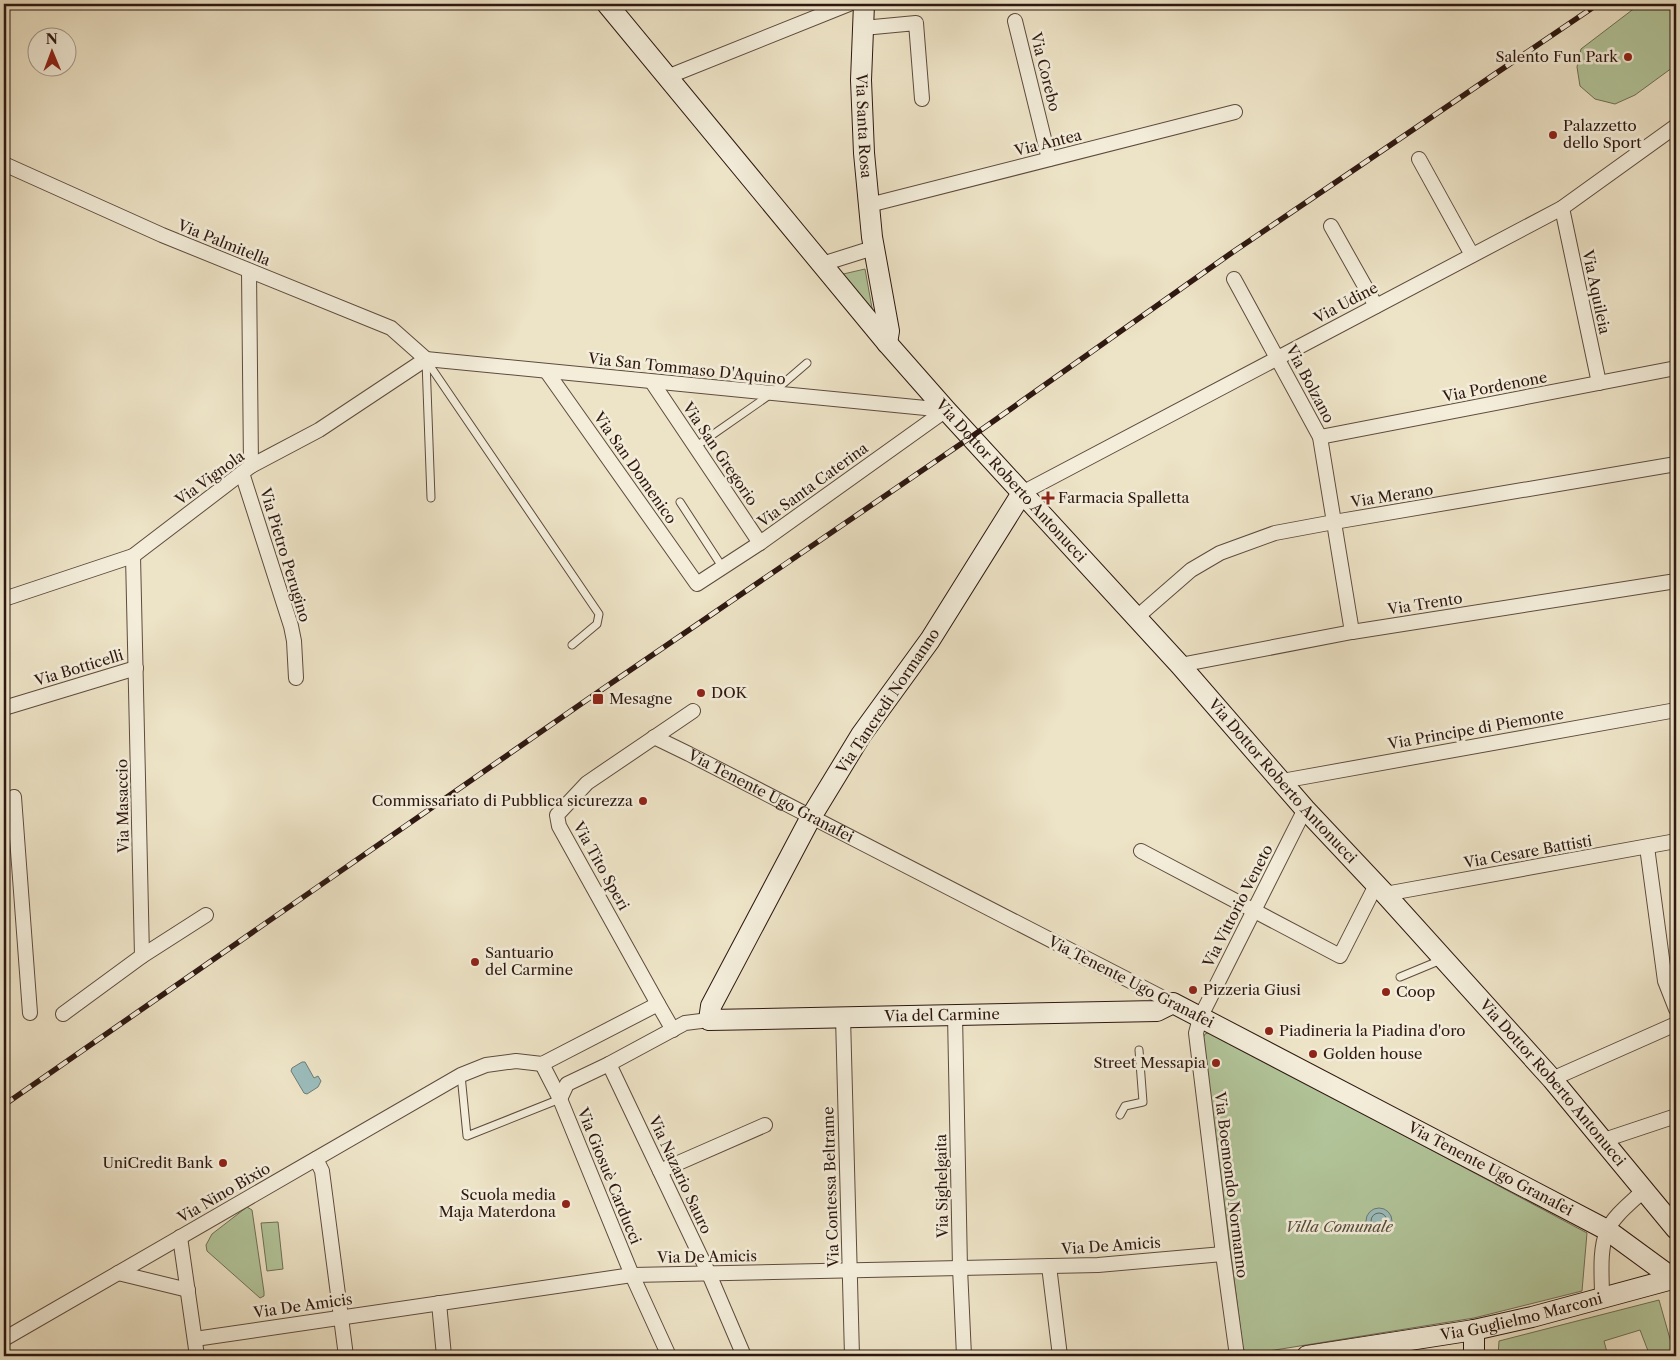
<svg xmlns="http://www.w3.org/2000/svg" width="1680" height="1360" viewBox="0 0 1680 1360" font-family="'Libre Caslon Text',serif">
  <style>
    .green { fill: #b2c59a; stroke: #706e56 }
    .water { fill: #9bbdbc; stroke: #6f7b78 }
    .lines { fill: none; stroke-linecap: round; stroke-linejoin: round }
    .shore { stroke: #646a66; stroke-width: 1 }
    .lane-casing { stroke: #5e4b3e; stroke-width: 9 }
    .street-casing { stroke: #5e4b3e; stroke-width: 16 }
    .secondary-casing { stroke: #2e1811; stroke-width: 22 }
    .lane { stroke: #f3edda; stroke-width: 7 }
    .street { stroke: #f3edda; stroke-width: 14 }
    .secondary { stroke: #f3edda; stroke-width: 20 }
    .rail-casing { stroke: #2e1811; stroke-width: 5.5 }
    .rail { stroke: #f3edda; stroke-width: 4; stroke-dasharray: 11; stroke-linecap: butt }
    .poi-dot { fill: #8f2418; stroke: #f3edda; stroke-width: 2 }
    .labels { text-anchor: middle; stroke-width: 5; stroke-linejoin: round; paint-order: stroke }
    .poi-label { font-size: 15px; fill: #2e1811; stroke: #f3edda; text-anchor: start }
    .street-label { font-size: 15px; fill: #2e1811; stroke: #f3edda }
    .park-label { font-size: 15px; font-style: italic; fill: #564c3a; stroke: #f3edda }
  </style>
  <rect width="100%" height="100%" fill="#ede3c6"/>
  <filter id="stains"><feTurbulence type="fractalNoise" baseFrequency=".004" numOctaves="4"/><feColorMatrix values="0 0 0 0 .2 0 0 0 0 .09 0 0 0 0 .02 0 0 0 .5 -.17"/></filter>
  <radialGradient id="worn" r=".72"><stop offset=".6" stop-color="#630" stop-opacity="0"/><stop offset="1" stop-color="#630" stop-opacity=".3"/></radialGradient>
  <g class="green">
    <path d="M1640,4H1676V65L1635,95L1615,104L1595,99L1580,86L1577,67L1581,49Z"/>
    <path d="M865,269L874,319L839,275Z"/>
    <path d="M1210,1032L1587,1233L1582,1291L1474,1318L1250,1354L1243,1349L1203,1038L1205,1034Z"/>
    <path d="M247,1207L252,1210L264,1292V1296L260,1298L207,1251L206,1245L212,1234Z"/>
    <path d="M278,1222L283,1269L267,1271L261,1223Z"/>
    <path d="M1659,1300L1674,1353L1666,1356H1650L1640,1330L1604,1341L1608,1356H1498L1499,1341Z"/>
  </g>
  <g class="water">
    <path d="M302,1062H305L314,1078L318,1076L321,1081L318,1087L307,1094L304,1093L291,1071L292,1068Z"/>
    <circle cx="1379" cy="1221" r="13"/>
  </g>
  <g class="lines">
    <circle class="shore" cx="1379" cy="1221" r="8"/>
    <g class="lane-casing">
      <g id="lane">
        <path d="M426,360L599,614L597,624L572,645"/>
        <path d="M426,361L431,498"/>
        <path d="M695,447L771,394L807,363"/>
        <path d="M680,502L723,568"/>
        <path d="M1400,977L1441,960"/>
        <path d="M461,1075L467,1136L560,1099"/>
        <path d="M1120,1115L1125,1106L1143,1102L1139,1050"/>
      </g>
    </g>
    <g class="street-casing">
      <g id="street">
        <path d="M1015,21L1049,159"/>
        <path d="M863,28L916,23L922,99"/>
        <path d="M667,77L849,4"/>
        <path d="M1419,159L1472,255"/>
        <path d="M4,164L162,235L391,328L426,359"/>
        <path d="M869,205L1235,112"/>
        <path d="M1562,208L1599,383"/>
        <path d="M1331,226L1376,306"/>
        <path d="M822,264L873,248"/>
        <path d="M249,271L251,466"/>
        <path d="M1234,279L1320,437L1352,632"/>
        <path d="M426,359L946,410"/>
        <path d="M547,372L697,584L760,543L946,410"/>
        <path d="M652,382L760,543"/>
        <path d="M1320,437L1676,368"/>
        <path d="M242,473L291,626L294,641L296,678"/>
        <path d="M1022,493L1562,208L1676,126"/>
        <path d="M4,599L133,556L251,466L319,430L426,359"/>
        <path d="M1137,617L1191,570L1220,553L1275,533L1334,522L1676,464"/>
        <path d="M1180,665L1352,632L1676,581"/>
        <path d="M4,708L136,668"/>
        <path id="s1" d="M654,737L689,754L1173,1003"/>
        <path d="M1282,781L1676,710"/>
        <path d="M4,804L14,797L30,1013"/>
        <path d="M1647,847L1665,981L1676,1009"/>
        <path d="M1141,851L1340,956L1376,885"/>
        <path d="M1385,894L1676,841"/>
        <path d="M142,956L206,915"/>
        <path d="M658,1004L559,826L557,815L587,783L693,711"/>
        <path d="M63,1014L142,956L133,556"/>
        <path d="M955,1015L960,1268L964,1356"/>
        <path d="M843,1017L852,1356"/>
        <path d="M542,1064L560,1099L632,1275L669,1356"/>
        <path d="M609,1064L709,1274L744,1356"/>
        <path d="M1552,1079L1676,1024"/>
        <path d="M560,1099L567,1084L609,1064L685,1023L709,1020"/>
        <path d="M1604,1140L1676,1116"/>
        <path d="M316,1159L322,1171L346,1356"/>
        <path d="M660,1171L765,1125"/>
        <path d="M180,1237L197,1356"/>
        <path d="M1049,1266L1060,1356"/>
        <path d="M118,1273L188,1290"/>
        <path d="M1602,1297C1602,1276 1599,1251 1607,1231C1614,1215 1632,1202 1644,1190"/>
        <path d="M439,1303L444,1356"/>
        <path d="M4,1339L461,1075L486,1065L516,1061L542,1064L658,1004L673,1030"/>
        <path d="M195,1339L632,1275L1098,1265L1223,1254"/>
        <path d="M1237,1356L1223,1254L1196,1033L1200,1018L1305,809"/>
      </g>
    </g>
    <g class="secondary-casing">
      <g id="secondary">
        <path id="s2" d="M607,4L887,343L946,410L1180,665L1305,809L1385,894L1552,1079L1676,1229"/>
        <path id="s3" d="M864,4L861,80L864,153L872,237L889,331L887,343"/>
        <path id="s4" d="M1022,493L930,640L861,735L811,817L711,1006L709,1020L1157,1011L1173,1003L1607,1230L1674,1279"/>
        <path d="M1474,1330V1356"/>
        <path id="s5" d="M1307,1356L1474,1330L1532,1317L1676,1278"/>
      </g>
    </g>
    <use href="#lane" class="lane"/>
    <use href="#street" class="street"/>
    <use href="#secondary" class="secondary"/>
    <g class="rail-casing">
      <path id="rail" d="M4,1105L591,697L971,437L1230,254L1598,4"/>
    </g>
    <use href="#rail" class="rail"/>
  </g>
  <g class="poi-dot">
    <circle cx="1628" cy="57" r="5"/>
    <circle cx="1553" cy="135" r="5"/>
    <path d="M1045.5 490.5h5v5h5v5h-5v5h-5v-5h-5v-5h5z"/>
    <circle cx="701" cy="693" r="5"/>
    <rect x="592" y="693" width="12" height="12" rx="2.5"/>
    <circle cx="643" cy="801" r="5"/>
    <circle cx="475" cy="962" r="5"/>
    <circle cx="1193" cy="990" r="5"/>
    <circle cx="1386" cy="992" r="5"/>
    <circle cx="1269" cy="1031" r="5"/>
    <circle cx="1313" cy="1054" r="5"/>
    <circle cx="1216" cy="1063" r="5"/>
    <circle cx="223" cy="1163" r="5"/>
    <circle cx="566" cy="1204" r="5"/>
  </g>
  <g class="labels">
    <g class="poi-label">
      <text x="1618" y="62" text-anchor="end">Salento Fun Park</text>
      <text x="1563" y="131">Palazzetto<tspan x="1563" dy="17">dello Sport</tspan></text>
      <text x="1058" y="503">Farmacia Spalletta</text>
      <text x="711" y="698">DOK</text>
      <text x="609" y="704">Mesagne</text>
      <text x="633" y="806" text-anchor="end">Commissariato di Pubblica sicurezza</text>
      <text x="485" y="958">Santuario<tspan x="485" dy="17">del Carmine</tspan></text>
      <text x="1203" y="995">Pizzeria Giusi</text>
      <text x="1396" y="997">Coop</text>
      <text x="1279" y="1036">Piadineria la Piadina d'oro</text>
      <text x="1323" y="1059">Golden house</text>
      <text x="1206" y="1068" text-anchor="end">Street Messapia</text>
      <text x="213" y="1168" text-anchor="end">UniCredit Bank</text>
      <text x="556" y="1200" text-anchor="end">Scuola media<tspan x="556" dy="17">Maja Materdona</tspan></text>
    </g>
    <g class="street-label">
      <text transform="translate(1045 72) rotate(76)" y="5">Via Corebo</text>
      <text dy="5" stroke="none"><textPath href="#s3" startOffset="122">Via Santa Rosa</textPath></text>
      <text transform="translate(1048 143) rotate(-14)" y="5">Via Antea</text>
      <text transform="translate(224 243) rotate(22)" y="5">Via Palmitella</text>
      <text transform="translate(1596 292) rotate(78)" y="5">Via Aquileia</text>
      <text transform="translate(1346 303) rotate(-28)" y="5">Via Udine</text>
      <text transform="translate(687 369) rotate(6)" y="5">Via San Tommaso D'Aquino</text>
      <text transform="translate(1310 384) rotate(62)" y="5">Via Bolzano</text>
      <text transform="translate(1495 387) rotate(-11)" y="5">Via Pordenone</text>
      <text transform="translate(720 454) rotate(56)" y="5">Via San Gregorio</text>
      <text transform="translate(635 468) rotate(55)" y="5">Via San Domenico</text>
      <text transform="translate(210 478) rotate(-36)" y="5">Via Vignola</text>
      <text dy="5" stroke="none"><textPath href="#s2" startOffset="625">Via Dottor Roberto Antonucci</textPath></text>
      <text transform="translate(813 485) rotate(-36)" y="5">Via Santa Caterina</text>
      <text transform="translate(1392 496) rotate(-9)" y="5">Via Merano</text>
      <text transform="translate(285 555) rotate(73)" y="5">Via Pietro Perugino</text>
      <text transform="translate(1425 604) rotate(-9)" y="5">Via Trento</text>
      <text transform="translate(79 668) rotate(-17)" y="5">Via Botticelli</text>
      <text transform="translate(888 701) rotate(-56)" y="5">Via Tancredi Normanno</text>
      <text transform="translate(1476 729) rotate(-10)" y="5">Via Principe di Piemonte</text>
      <text dy="5" stroke="none"><textPath href="#s2" startOffset="1030">Via Dottor Roberto Antonucci</textPath></text>
      <text dy="5" stroke="none"><textPath href="#s1" startOffset="131">Via Tenente Ugo Granafei</textPath></text>
      <text transform="translate(123 806) rotate(-91)" y="5">Via Masaccio</text>
      <text transform="translate(1528 852) rotate(-10)" y="5">Via Cesare Battisti</text>
      <text transform="translate(601 866) rotate(61)" y="5">Via Tito Speri</text>
      <text transform="translate(1238 906) rotate(-63)" y="5">Via Vittorio Veneto</text>
      <text transform="translate(1131 982) rotate(27)" y="5">Via Tenente Ugo Granafei</text>
      <text dy="5" stroke="none"><textPath href="#s4" startOffset="848">Via del Carmine</textPath></text>
      <text dy="5" stroke="none"><textPath href="#s2" startOffset="1435">Via Dottor Roberto Antonucci</textPath></text>
      <text dy="5" stroke="none"><textPath href="#s4" startOffset="1439">Via Tenente Ugo Granafei</textPath></text>
      <text transform="translate(680 1175) rotate(65)" y="5">Via Nazario Sauro</text>
      <text transform="translate(609 1176) rotate(68)" y="5">Via Giosuè Carducci</text>
      <text transform="translate(1231 1185) rotate(83)" y="5">Via Boemondo Normanno</text>
      <text transform="translate(942 1186) rotate(-91)" y="5">Via Sighelgaita</text>
      <text transform="translate(831 1187) rotate(-92)" y="5">Via Contessa Beltrame</text>
      <text transform="translate(224 1193) rotate(-30)" y="5">Via Nino Bixio</text>
      <text transform="translate(1111 1246) rotate(-4)" y="5">Via De Amicis</text>
      <text transform="translate(707 1257) rotate(-1)" y="5">Via De Amicis</text>
      <text transform="translate(303 1306) rotate(-8)" y="5">Via De Amicis</text>
      <text dy="5" stroke="none"><textPath href="#s5" startOffset="218">Via Guglielmo Marconi</textPath></text>
    </g>
    <g class="park-label">
      <text x="1339" y="1232">Villa Comunale</text>
    </g>
  </g>
  <rect width="1680" height="1360" fill="none" stroke="#ede3c6" stroke-width="20"/>
  <rect x="5" y="5" width="1670" height="1350" fill="none" stroke="#2e1811" stroke-width="2.5"/>
  <rect x="10" y="10" width="1660" height="1340" fill="none" stroke="#2e1811"/>
  <g transform="translate(52 52) rotate(359)"><circle r="24" fill="#f3edda" stroke="#a4988a"/>
  <path d="M0-4L9 19L0 12L-9 19Z" fill="#8f2418"/>
  <text y="-8" font-size="14" font-weight="bold" text-anchor="middle" fill="#2e1811">N</text>
  </g>
  <rect width="100%" height="100%" filter="url(#stains)"/>
  <rect width="100%" height="100%" fill="url(#worn)"/>
</svg>
